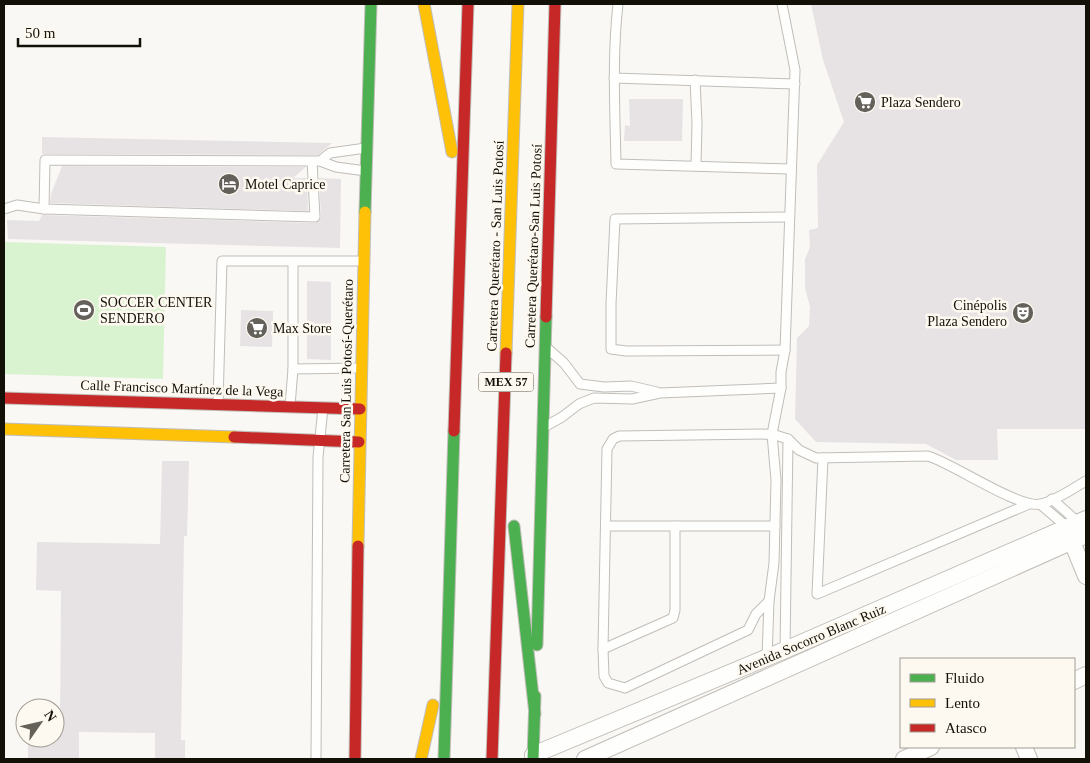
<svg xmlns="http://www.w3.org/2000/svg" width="1090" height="763" viewBox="0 0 1090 763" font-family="'Times New Roman',serif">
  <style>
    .green { fill: #d9f3d1 }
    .building { fill: #e7e2e4 }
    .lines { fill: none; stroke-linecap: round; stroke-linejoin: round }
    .lane-casing { stroke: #c1beb9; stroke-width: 11 }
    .street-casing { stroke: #c1beb9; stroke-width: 18 }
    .fast-casing { stroke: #c1beb9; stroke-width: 13 }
    .slow-casing { stroke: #c1beb9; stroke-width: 13 }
    .jam-casing { stroke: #c1beb9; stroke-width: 13 }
    .lane { stroke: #fefefd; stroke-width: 9 }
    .street { stroke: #fefefd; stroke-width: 16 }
    .fast { stroke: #4caf50; stroke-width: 11 }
    .slow { stroke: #ffc107; stroke-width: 11 }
    .jam { stroke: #c62828; stroke-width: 11 }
    .labels { text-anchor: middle; stroke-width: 5; stroke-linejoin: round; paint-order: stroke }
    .shield { fill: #fef9f0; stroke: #5a564e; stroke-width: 1 }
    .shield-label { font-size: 12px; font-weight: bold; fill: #131008 }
    .poi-label { font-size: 14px; fill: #131008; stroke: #fef9f0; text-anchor: start }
    .street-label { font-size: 14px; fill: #131008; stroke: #fef9f0 }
  </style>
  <rect width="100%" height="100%" fill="#faf8f4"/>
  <path class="green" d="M4,242L166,247L163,379L4,374Z"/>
  <g class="building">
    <path d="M811,4H1086V429H997L998,460H956L926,444L816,442L795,419L797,338L809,326L810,307L805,288V259L810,247L809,230L818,228L817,165L844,122L823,60Z"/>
    <path d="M629,99H683L682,141H624L625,125L630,126Z"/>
    <path d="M42,137L332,143L318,155L42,154Z"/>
    <path d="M62,166L306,167L293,178H307L308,211L50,203L51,194Z"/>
    <path d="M319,178L341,179L340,248L8,239L7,220L39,221L42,215L315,223L320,220L321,217Z"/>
    <path d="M307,281L331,282V360L307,359Z"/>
    <path d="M241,310L273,311L272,347L240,346Z"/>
    <path d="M162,461H189L187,536H184L181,740H185V759H155V733L79,732V759H28V738H55V733H60L61,591L36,590L37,542L160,544Z"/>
  </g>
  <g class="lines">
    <g class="lane-casing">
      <g id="lane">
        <path d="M618,4C612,57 615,111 616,164L791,169"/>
        <path d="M614,78L795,84"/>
        <path d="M695,80L697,123L696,166"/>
        <path d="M312,161L315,217L44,209L45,160L320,161L336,167L366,171"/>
        <path d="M320,161L330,153L366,148"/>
        <path d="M4,209L17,205L44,209"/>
        <path d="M293,262V369L361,368"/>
        <path d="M548,349L564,363L580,384L604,387L631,386L657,392"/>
        <path d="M785,350L626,351L611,349V304L615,219L789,217"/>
        <path d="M218,403L222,261H364"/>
        <path d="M290,406L293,369"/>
        <path d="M546,426L562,417L579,404L594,398L632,399L660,393L781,388"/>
        <path d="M823,458L817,594L1029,504"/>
        <path d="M1052,499L1080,524"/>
        <path d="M1040,504L1067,527"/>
        <path d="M606,526H775"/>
        <path d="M769,601L756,614L748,630L625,688L608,683L604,676L603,649L607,449L613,439L619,436L772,434L788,439L799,450L816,458L928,456C954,464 1019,509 1041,504C1057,500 1072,489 1086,481"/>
        <path d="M603,649L673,618L675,610V526"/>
        <path d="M785,650L788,439"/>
        <path d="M767,658L769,601L774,563L776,480L772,434L781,388V372L785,350L795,70L782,4"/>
        <path d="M316,759L318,457L323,408"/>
      </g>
    </g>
    <g class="street-casing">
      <g id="street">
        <path d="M1068,532L1086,576"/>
        <path d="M1074,681L1086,675"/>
        <path d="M1024,747L1029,759"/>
        <path d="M533,755L785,650L1086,519"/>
        <path d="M585,759L1086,535"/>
        <path d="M904,759L931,747"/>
      </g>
    </g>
    <g class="fast-casing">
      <g id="fast">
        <path d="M365,212L371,4"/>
        <path d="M514,526L535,714"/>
        <path d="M537,645L546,317"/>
        <path d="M444,759L454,431"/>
        <path d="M533,759L535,696"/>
      </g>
    </g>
    <g class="slow-casing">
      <g id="slow">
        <path d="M424,4L452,152"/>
        <path d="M506,353L518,4"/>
        <path d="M4,429L234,437"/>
        <path d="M358,546L365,212"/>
        <path d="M421,759L433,705"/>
      </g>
    </g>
    <g class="jam-casing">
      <g id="jam">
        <path d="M546,317L555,4"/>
        <path d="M4,398L360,409"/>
        <path d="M454,431L468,4"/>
        <path d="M234,437L359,442"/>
        <path d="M355,759L358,546"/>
        <path d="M492,759L506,353"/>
      </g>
    </g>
    <use href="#lane" class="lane"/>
    <use href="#street" class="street"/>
    <use href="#fast" class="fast"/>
    <use href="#slow" class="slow"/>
    <use href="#jam" class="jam"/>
  </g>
  <defs>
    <g id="supermarket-disc" transform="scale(1.125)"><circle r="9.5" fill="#64615b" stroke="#fef9f0"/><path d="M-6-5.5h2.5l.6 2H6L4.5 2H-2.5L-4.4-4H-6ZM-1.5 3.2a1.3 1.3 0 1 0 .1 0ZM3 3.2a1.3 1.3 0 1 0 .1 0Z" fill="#fff"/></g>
    <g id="hotel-disc" transform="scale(1.125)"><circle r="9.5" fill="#64615b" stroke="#fef9f0"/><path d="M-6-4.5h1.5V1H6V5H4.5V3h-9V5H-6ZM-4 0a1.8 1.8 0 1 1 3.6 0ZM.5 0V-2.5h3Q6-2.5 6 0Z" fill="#fff"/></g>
    <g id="stadium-disc" transform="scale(1.125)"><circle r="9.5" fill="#64615b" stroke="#fef9f0"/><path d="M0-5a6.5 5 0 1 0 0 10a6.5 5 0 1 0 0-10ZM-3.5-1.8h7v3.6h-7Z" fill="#fff"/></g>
    <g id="theatre-disc" transform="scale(1.125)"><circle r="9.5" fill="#64615b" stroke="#fef9f0"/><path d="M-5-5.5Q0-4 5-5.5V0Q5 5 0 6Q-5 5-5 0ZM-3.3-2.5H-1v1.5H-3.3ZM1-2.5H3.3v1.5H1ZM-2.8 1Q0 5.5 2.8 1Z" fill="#fff"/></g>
  </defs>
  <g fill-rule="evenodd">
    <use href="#supermarket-disc" x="865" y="102"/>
    <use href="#hotel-disc" x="229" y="184"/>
    <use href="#stadium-disc" x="84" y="310"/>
    <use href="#theatre-disc" x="1023" y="313"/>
    <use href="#supermarket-disc" x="257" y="328"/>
  </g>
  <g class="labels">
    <rect class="shield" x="478.5" y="372.5" width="55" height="19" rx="4"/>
    <g class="shield-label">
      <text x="506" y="386">MEX 57</text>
    </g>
    <g class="poi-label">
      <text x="881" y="107">Plaza Sendero</text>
      <text x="245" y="189">Motel Caprice</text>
      <text x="100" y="307">SOCCER CENTER<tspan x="100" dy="16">SENDERO</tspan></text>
      <text x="1007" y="310" text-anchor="end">Cinépolis<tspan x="1007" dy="16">Plaza Sendero</tspan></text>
      <text x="273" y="333">Max Store</text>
    </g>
    <g class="street-label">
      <text transform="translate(495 246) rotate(-88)" y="5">Carretera Querétaro - San Luis Potosí</text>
      <text transform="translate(533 246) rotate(-88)" y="5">Carretera Querétaro-San Luis Potosí</text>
      <text transform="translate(346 381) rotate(-89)" y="5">Carretera San Luis Potosí-Querétaro</text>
      <text transform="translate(182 388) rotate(2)" y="5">Calle Francisco Martínez de la Vega</text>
      <text transform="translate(811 639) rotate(-23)" y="5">Avenida Socorro Blanc Ruiz</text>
    </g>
  </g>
  <rect width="1090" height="763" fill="none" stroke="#131008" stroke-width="10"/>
  <rect x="900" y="658" width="175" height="90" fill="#fef9f0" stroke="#a09c93"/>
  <rect x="910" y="674" width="25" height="8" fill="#4caf50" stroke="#a09c93"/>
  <text x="945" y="683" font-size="15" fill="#131008">Fluido</text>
  <rect x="910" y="699" width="25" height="8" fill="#ffc107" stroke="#a09c93"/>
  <text x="945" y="708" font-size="15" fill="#131008">Lento</text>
  <rect x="910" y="724" width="25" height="8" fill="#c62828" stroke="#a09c93"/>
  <text x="945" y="733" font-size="15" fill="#131008">Atasco</text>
  <g transform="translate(40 723) rotate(56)"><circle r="24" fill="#fef9f0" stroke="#a09c93"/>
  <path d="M0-4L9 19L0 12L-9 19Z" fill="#64615b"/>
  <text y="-8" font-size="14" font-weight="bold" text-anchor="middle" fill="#131008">N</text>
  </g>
  <path d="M18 38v8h122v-8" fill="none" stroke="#131008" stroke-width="2.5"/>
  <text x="25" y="38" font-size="15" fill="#131008" stroke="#fef9f0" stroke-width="4" paint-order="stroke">50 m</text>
</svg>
